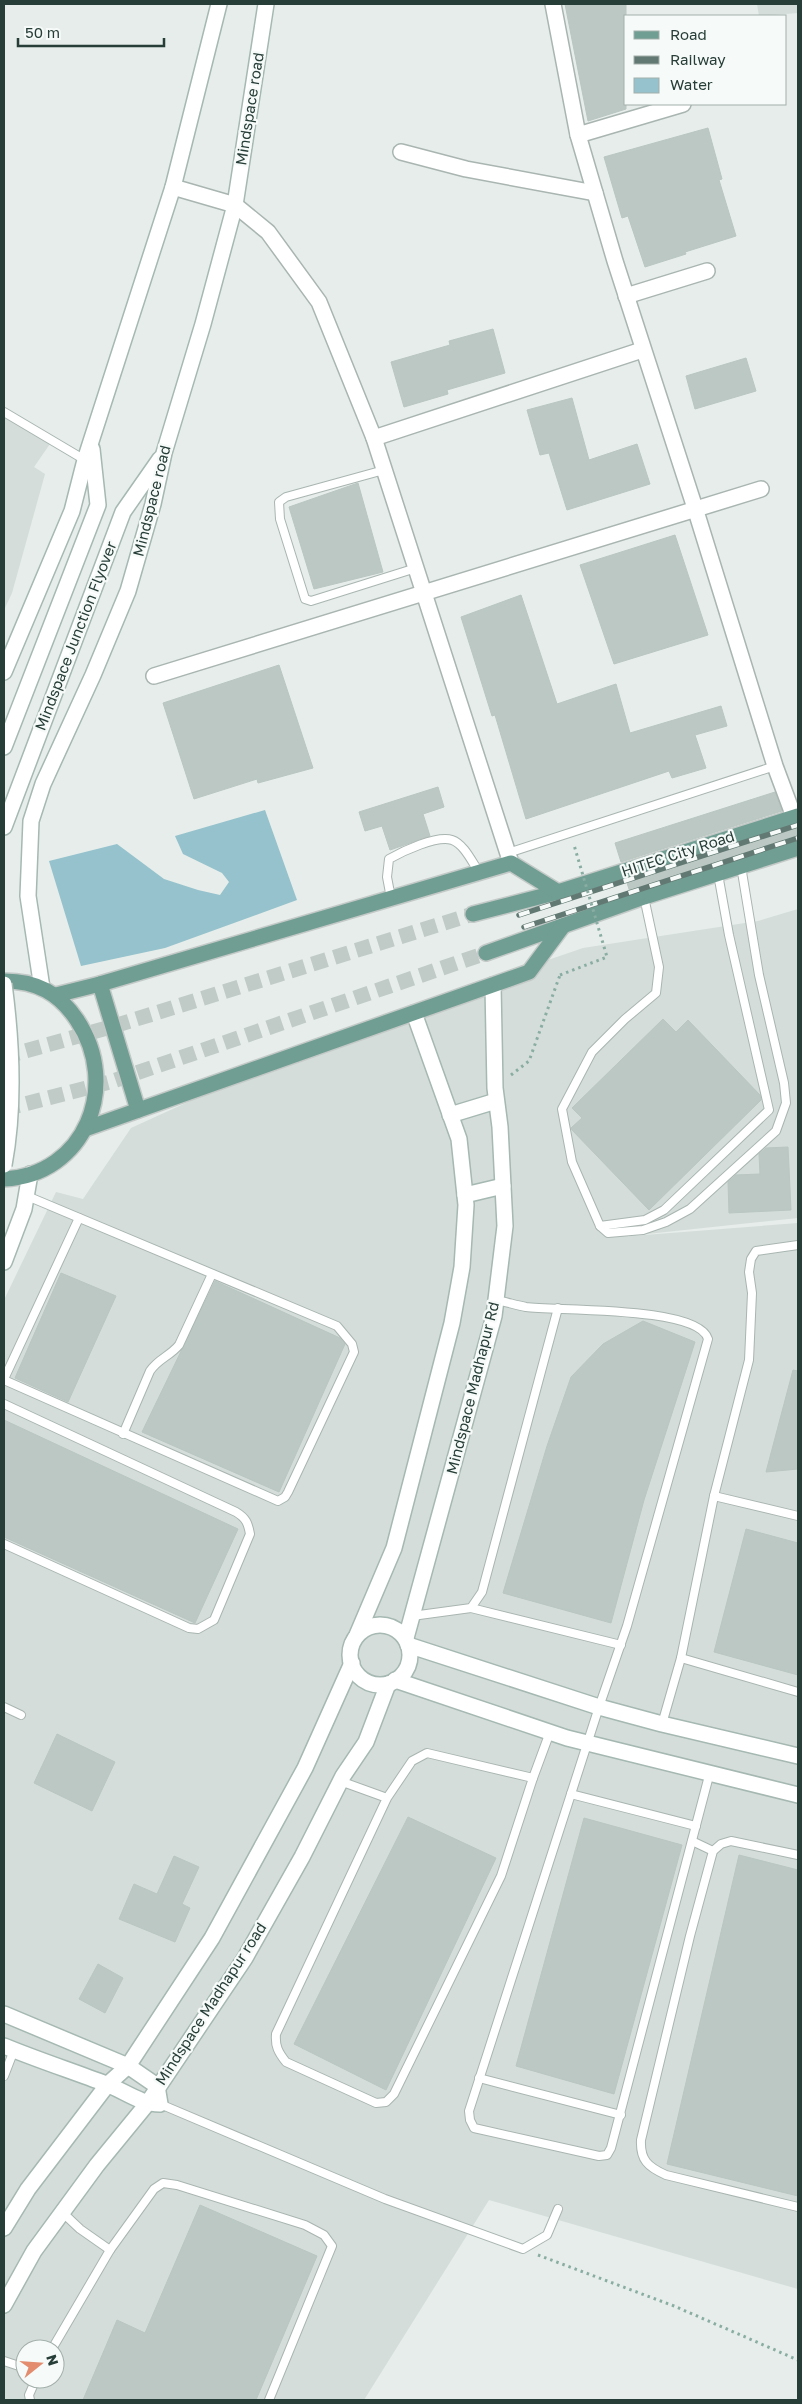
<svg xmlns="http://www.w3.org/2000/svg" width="802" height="2404" viewBox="0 0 802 2404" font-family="'Golos Text',sans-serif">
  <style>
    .built { fill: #d4ddd9; fill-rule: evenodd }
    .water { fill: #95c2cc }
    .building { fill: #bbc8c3; stroke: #b9c6c1 }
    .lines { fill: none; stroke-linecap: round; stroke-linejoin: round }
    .primary-tunnel { stroke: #c0cac6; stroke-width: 15; stroke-dasharray: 15 8; stroke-linecap: butt }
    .lane-casing { stroke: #a9b5b1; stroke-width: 10 }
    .street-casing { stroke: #a9b5b1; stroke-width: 18 }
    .secondary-casing { stroke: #a5b8b2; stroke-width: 18 }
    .primary-casing { stroke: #c3c9c7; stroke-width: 18 }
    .path { stroke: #8aada3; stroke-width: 3; stroke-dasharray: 2.5 4; stroke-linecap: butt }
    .lane { stroke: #fff; stroke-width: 8 }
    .street { stroke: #fff; stroke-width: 15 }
    .secondary { stroke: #fff; stroke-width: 15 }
    .primary { stroke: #709e92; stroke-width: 15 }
    .rail-casing { stroke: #627973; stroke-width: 5.5 }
    .rail { stroke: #f6faf8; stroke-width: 4; stroke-dasharray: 11; stroke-linecap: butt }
    .secondary-bridge-casing { stroke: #a5b8b2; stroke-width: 18; stroke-linecap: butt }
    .path-bridge { stroke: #8aada3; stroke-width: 3; stroke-dasharray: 2.5 4; stroke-linecap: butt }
    .secondary-bridge { stroke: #fff; stroke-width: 15 }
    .labels { text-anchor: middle; stroke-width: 4.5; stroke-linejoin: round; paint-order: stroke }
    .street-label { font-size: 15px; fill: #273e38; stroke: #f6faf8 }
  </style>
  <rect width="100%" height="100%" fill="#e6edea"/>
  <g class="built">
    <path d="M757,4H798V13L759,16Z"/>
    <path d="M4,408L54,438L34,467L45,474L12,593L4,610Z"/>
    <path d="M798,909V1218L619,1237L798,1223V2289L489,2200L364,2400H4V1300L56,1192L83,1199L131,1128L355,1026L583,948L758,921ZM25,2349H55V2379H25Z"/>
  </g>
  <path class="water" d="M265,810L297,900L165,948L81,966L49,861L117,844L164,879L198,890L220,895L229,882L222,873L183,854L175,836Z"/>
  <g class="building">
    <path d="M565,4H626V109L588,121Z"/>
    <path d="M708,128L722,179L719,180L736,236L685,252L686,254L645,267L628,216L622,218L604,157Z"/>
    <path d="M493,329L505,373L447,390L448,394L404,407L391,362L450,345L449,341Z"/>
    <path d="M746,358L756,391L695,409L686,376Z"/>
    <path d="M572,398L589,460L637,444L650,484L567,510L549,453L540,455L527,410Z"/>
    <path d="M358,483L383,572L314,589L289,507Z"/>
    <path d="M675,535L708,635L614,664L580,565Z"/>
    <path d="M521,595L557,704L616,684L630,733L721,706L727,726L695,735L706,768L672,778L669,771L526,819L495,715L492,716L461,617Z"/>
    <path d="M279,665L313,768L258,783L257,779L194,799L163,703Z"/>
    <path d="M438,787L444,807L423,814L430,836L390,850L382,826L365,831L359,812Z"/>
    <path d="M775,792L782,811L621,862L615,843Z"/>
    <path d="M798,826V839L630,892L626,880Z"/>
    <path d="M663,1019L676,1032L688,1020L760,1095L761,1100L649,1210L572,1130L571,1128L582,1118L572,1108Z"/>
    <path d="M788,1147L791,1210L729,1213L728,1182L736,1175L760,1174L759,1154L766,1148Z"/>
    <path d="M61,1273L116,1296L68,1402L15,1378Z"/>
    <path d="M215,1281L340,1338L345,1344L279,1492L142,1432Z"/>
    <path d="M643,1321L695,1342L644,1500L611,1623L503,1593L547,1446L571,1377L603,1344Z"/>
    <path d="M793,1370L798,1371V1469L766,1472Z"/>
    <path d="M4,1420L238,1529L195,1623L4,1537Z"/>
    <path d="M746,1529L798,1543V1675L714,1652Z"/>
    <path d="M57,1734L115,1762L92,1811L34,1783Z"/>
    <path d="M408,1817L496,1858L386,2090L294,2044Z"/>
    <path d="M584,1818L682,1845L614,2094L516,2066Z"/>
    <path d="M739,1855L798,1870V2196L667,2164Z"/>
    <path d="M174,1856L199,1867L182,1904L190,1908L175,1942L119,1919L134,1884L157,1894Z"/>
    <path d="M98,1964L123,1978L105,2013L79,1999Z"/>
    <path d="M200,2205L317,2256L256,2400H83L117,2320L145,2333Z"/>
  </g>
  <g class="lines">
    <g class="primary-tunnel">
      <path d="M4,1057L114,1026L473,914"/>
      <path d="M4,1107L17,1106L110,1082L486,953"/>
    </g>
    <g class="lane-casing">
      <g id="lane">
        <path d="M4,412L85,460"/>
        <path d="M384,470L286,497L279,502L280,519L305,599L311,601L416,568"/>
        <path d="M508,853L775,766"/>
        <path d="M644,897L659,967L656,993L625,1019L592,1052L562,1109L572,1162L600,1226L645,1220L664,1210L769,1110L729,935L718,874"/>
        <path d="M391,898L387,877L389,859C403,851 437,835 452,840C464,844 472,862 479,872"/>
        <path d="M600,1226L608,1233L643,1230L666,1222L690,1209L776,1131L786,1103L784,1083L759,975L741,866"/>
        <path d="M496,1300C506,1302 516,1305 526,1307C558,1311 699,1306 708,1339L627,1626L599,1707L469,2111L470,2120L474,2128L599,2156L607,2155L611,2148L710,1772"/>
        <path d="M4,1379L79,1218"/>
        <path d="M4,1380L278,1501L285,1497L288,1492L354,1352L352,1344L337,1326L27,1196"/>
        <path d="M4,1404L236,1512C246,1518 248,1523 250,1534L214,1620L198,1629L189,1628L4,1544"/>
        <path d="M123,1434L150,1371C158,1359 170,1356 179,1345L212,1274"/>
        <path d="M714,1496L798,1516"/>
        <path d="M471,1608L621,1645"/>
        <path d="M412,1616L471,1608L482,1592L558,1308"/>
        <path d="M681,1658L798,1692"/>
        <path d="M4,1707L21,1715"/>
        <path d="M662,1724L681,1658L714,1496L749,1360L752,1293L749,1272L751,1259L756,1251L798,1245"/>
        <path d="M533,1778L550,1732"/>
        <path d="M340,1781L387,1798L276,2034C275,2046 278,2052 286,2062L376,2103L386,2102L394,2094L501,1876L533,1778L427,1753L412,1761L387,1798"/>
        <path d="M571,1794L696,1826"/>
        <path d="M692,1841L713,1851"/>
        <path d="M798,1855L731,1841L721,1844L713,1851L690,1936L641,2140C640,2160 648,2167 666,2175L798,2207"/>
        <path d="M4,2076L14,2050"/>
        <path d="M479,2078L621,2115"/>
        <path d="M160,2104L385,2199L523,2249L547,2235L558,2209"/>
        <path d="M62,2212L80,2229L110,2250"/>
        <path d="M52,2349L110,2250L154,2189L163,2183L177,2185L305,2225L324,2235L332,2246L269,2400"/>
        <path d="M4,2361L25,2368"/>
        <path d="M30,2400L29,2395L36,2379"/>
      </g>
    </g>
    <g class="street-casing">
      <g id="street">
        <path d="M553,4L578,135L615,261L695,508L775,766L794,817"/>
        <path d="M578,135L683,104"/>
        <path d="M401,152L466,169L595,193"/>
        <path d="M173,187L235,205L268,232L319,302L374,438L511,863"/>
        <path d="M626,296L707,271"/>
        <path d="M374,438L642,350"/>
        <path d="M154,676L761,489"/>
      </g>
    </g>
    <g class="secondary-casing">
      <g id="secondary">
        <path d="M4,672L72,511L85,460L173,187L219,4"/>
        <path d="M4,747L98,505L92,449"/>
        <path d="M4,827L123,512L160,459"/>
        <path d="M42,988L28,896L31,821L43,784L93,675L128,591L153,504L164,453L203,324L235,205L266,4"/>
        <path d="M450,1115L496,1101"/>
        <path d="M465,1195L503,1186"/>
        <path d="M4,1262L24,1209L30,1174"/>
        <circle cx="380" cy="1655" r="30"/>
        <path d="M357,1635L394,1548L452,1323L462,1267L466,1205L459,1139L414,1013"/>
        <path d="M406,1638L494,1316L505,1226L500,1127L495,1088L493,985"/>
        <path d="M408,1645L599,1707L662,1724L798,1756"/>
        <path d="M395,1680L567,1738L798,1795"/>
        <path d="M4,2014L128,2066L157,2086L160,2104C140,2104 125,2091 106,2084C72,2071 38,2060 4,2046"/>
        <path d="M4,2228L28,2189L108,2084L128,2066L212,1938L305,1768L352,1663"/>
        <path d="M4,2305L34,2251L97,2165L147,2104L245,1958L302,1857L343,1776L366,1742L388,1684"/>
      </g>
    </g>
    <g class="primary-casing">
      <g id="primary">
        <path d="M473,914L558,892L798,816"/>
        <path d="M486,953L644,897L798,848"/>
        <path d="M4,981C37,981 59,993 77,1020C121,1086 85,1175 4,1179"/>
        <path d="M100,984L138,1110"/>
        <path d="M56,995L100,984L511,863L558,892"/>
        <path d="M85,1129L529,972L563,926"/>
      </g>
    </g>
    <g class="path">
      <path d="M511,1075L529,1061L560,975"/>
      <path d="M538,2255L674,2306L798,2360"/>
    </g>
    <use href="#lane" class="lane"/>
    <use href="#street" class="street"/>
    <use href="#secondary" class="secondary"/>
    <use href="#primary" class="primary"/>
    <g class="rail-casing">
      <g id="rail">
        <path d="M519,915L798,825"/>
        <path d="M524,927L798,838"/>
      </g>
    </g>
    <use href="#rail" class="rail"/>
    <g class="secondary-bridge-casing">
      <path id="secondary-bridge" d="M4,984C12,1044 15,1106 4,1165"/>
    </g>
    <path class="path-bridge" d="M560,975L607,957L574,845"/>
    <use href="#secondary-bridge" class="secondary-bridge"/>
  </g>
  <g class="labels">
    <g class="street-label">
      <text transform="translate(250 109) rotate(-81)" y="5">Mindspace road</text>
      <text transform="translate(152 501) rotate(-76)" y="5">Mindspace road</text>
      <text transform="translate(76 636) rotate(-69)" y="5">Mindspace Junction Flyover</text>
      <text transform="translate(678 854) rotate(-18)" y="5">HITEC City Road</text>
      <text transform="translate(473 1388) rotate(-76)" y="5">Mindspace Madhapur Rd</text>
      <text transform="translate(211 2004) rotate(-57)" y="5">Mindspace Madhapur road</text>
    </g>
  </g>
  <rect width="802" height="2404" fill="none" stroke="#273e38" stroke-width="10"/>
  <rect x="624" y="15" width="162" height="90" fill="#f6faf8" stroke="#a3afab"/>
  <rect x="634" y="31" width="25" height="8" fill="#709e92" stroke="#a3afab"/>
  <text x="670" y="40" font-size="15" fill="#273e38">Road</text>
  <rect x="634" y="56" width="25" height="8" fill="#627973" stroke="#a3afab"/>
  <text x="670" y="65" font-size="15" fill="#273e38">Railway</text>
  <rect x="634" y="78" width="25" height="15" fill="#95c2cc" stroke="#a3afab"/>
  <text x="670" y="90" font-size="15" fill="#273e38">Water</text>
  <g transform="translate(40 2364) rotate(73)"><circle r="24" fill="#f6faf8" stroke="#a3afab"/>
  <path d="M0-4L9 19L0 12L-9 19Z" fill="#e38c6e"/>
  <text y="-8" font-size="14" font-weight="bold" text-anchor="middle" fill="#273e38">N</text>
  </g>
  <path d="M18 38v8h146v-8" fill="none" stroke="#273e38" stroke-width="2.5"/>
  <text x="25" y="38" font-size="15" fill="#273e38" stroke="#f6faf8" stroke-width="4" paint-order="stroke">50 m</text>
</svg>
